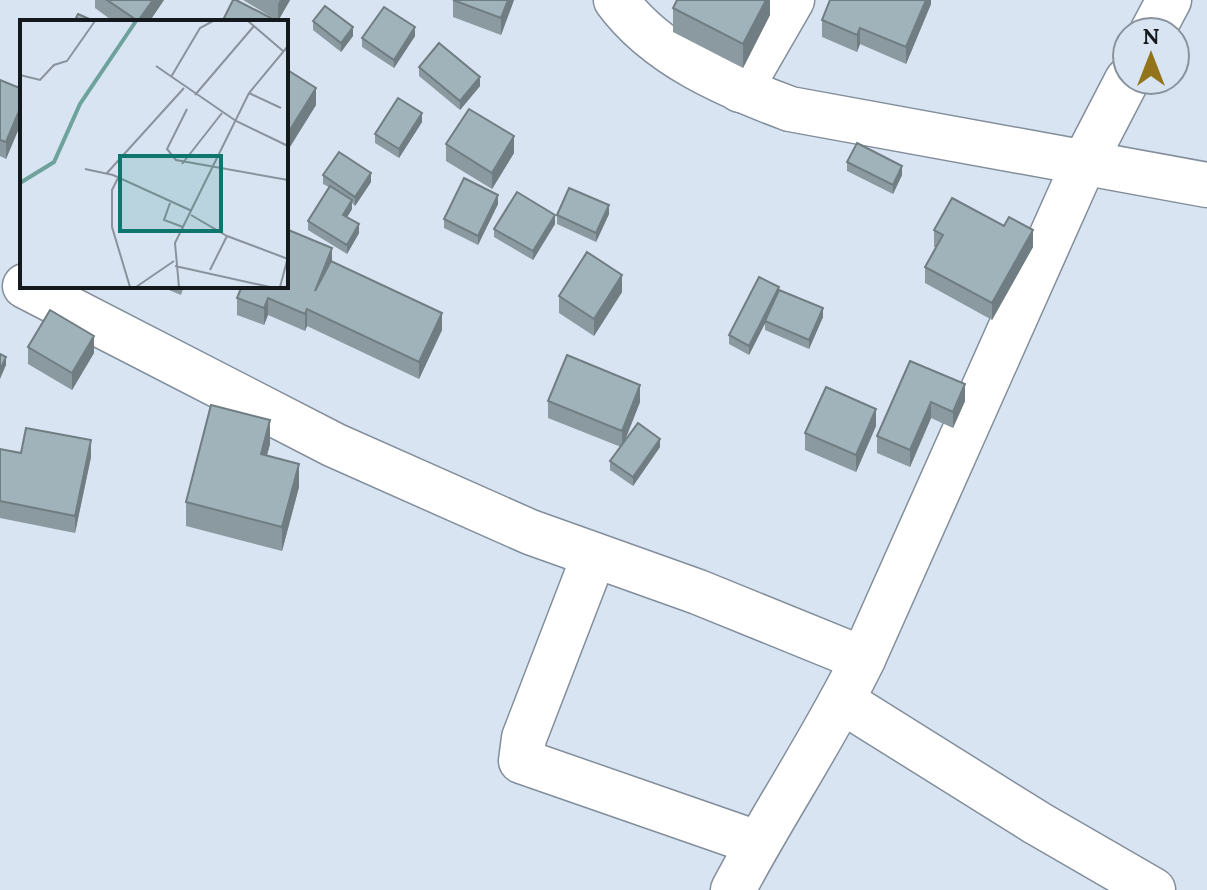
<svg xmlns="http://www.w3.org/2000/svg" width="1207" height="890" viewBox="0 0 1207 890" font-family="Lora,serif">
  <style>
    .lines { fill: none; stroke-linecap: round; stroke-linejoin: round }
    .street-casing { stroke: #838e9b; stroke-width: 47 }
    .street { stroke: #fff; stroke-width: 44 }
    .wall { fill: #8a9aa0 }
    .shaded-wall { fill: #707d82 }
    .building { fill: #a0b3ba; stroke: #707d82; stroke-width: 2 }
    .inset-river { fill: none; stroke: #6ea29c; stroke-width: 4 }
    .inset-road { fill: none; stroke: #8a939d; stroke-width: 2 }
    .view { fill: #0f766e; fill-opacity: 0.15; stroke: #0f766e; stroke-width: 4 }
    .inset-edge { fill: none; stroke: #14191e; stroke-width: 4 }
  </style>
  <rect width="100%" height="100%" fill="#d8e4f2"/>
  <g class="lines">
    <g class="street-casing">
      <g id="street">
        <path d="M616,0C657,56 728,86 790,109L1207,185"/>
        <path d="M1152,32L1169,0"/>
        <path d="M740,90L792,0"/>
        <path d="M25,286L334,445L530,532L698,592L863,659"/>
        <path d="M594,556L524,738L521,761L757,843"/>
        <path d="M842,701L1037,823L1153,890"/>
        <path d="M733,890C774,812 824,739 863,659L1084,163L1127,80"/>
      </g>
    </g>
    <use href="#street" class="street"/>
  </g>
  <g class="wall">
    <path d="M95,0H164L149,22H114L95,8Z"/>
    <path d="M243,0H290L278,21Z"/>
    <path d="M453,0H514L501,35L453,17Z"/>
    <path d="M770,0V15L743,68L673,32V8Z"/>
    <path d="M931,0V4L906,64L860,44L857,52L822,37V20Z"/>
    <path d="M313,21L353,36L341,52L313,30Z"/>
    <path d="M415,36L394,68L362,47V38Z"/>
    <path d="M419,67L480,86L460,110L419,76Z"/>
    <path d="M286,69L316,105L288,150L286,149Z"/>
    <path d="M0,80L22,89V121L6,159L0,156Z"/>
    <path d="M422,122L399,158L375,143V134Z"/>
    <path d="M446,144L514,153L492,189L446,161Z"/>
    <path d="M847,162L902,175L893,194L847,171Z"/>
    <path d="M323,175L371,182L355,206L352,203V209L347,217L359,233L347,254L308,230V221L329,187L323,184Z"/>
    <path d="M498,204L478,245L444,228V219Z"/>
    <path d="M609,214L596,242L557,224V215Z"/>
    <path d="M555,224L533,260L494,237V229Z"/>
    <path d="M934,230L1033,247L992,320L925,283V267L936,247H934Z"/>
    <path d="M332,262L442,330L419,379L307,326L305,331L268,315L264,325L237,315V298Z"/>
    <path d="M159,286H184L181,295Z"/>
    <path d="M779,290L823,317L809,349L765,330V323L749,355L729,344V335Z"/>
    <path d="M622,292L594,336L559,313V296Z"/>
    <path d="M28,347L94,353L72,390L28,364Z"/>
    <path d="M910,361L965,401L953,428L931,418L910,467L877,453V436Z"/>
    <path d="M548,401L640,402L625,441L660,447L633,486L610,470V461L621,447L548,418Z"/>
    <path d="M876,426L856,472L805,450V433Z"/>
    <path d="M270,444L267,455L299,487L282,551L186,526V502Z"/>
    <path d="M0,449L21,453L91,457L75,533L0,518Z"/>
  </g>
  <g class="shaded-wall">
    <path d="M153,0H164L149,22H138Z"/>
    <path d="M280,0H290L278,21V4Z"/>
    <path d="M508,0H514L501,35V18Z"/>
    <path d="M766,0H770V15L743,68V44Z"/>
    <path d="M926,0H931V4L906,64V47Z"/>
    <path d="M353,27V36L341,52V43Z"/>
    <path d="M415,27V36L394,68V60Z"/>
    <path d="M860,28V44L857,52V35Z"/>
    <path d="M480,77V86L460,110V101Z"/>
    <path d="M316,88V105L288,150V133Z"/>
    <path d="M22,104V121L6,159V142Z"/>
    <path d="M422,113V122L399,158V149Z"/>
    <path d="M514,136V153L492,189V173Z"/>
    <path d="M902,166V175L893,194V185Z"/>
    <path d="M371,173V182L355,206V197Z"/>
    <path d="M498,195V204L478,245V236Z"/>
    <path d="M352,200V209L343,224V215Z"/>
    <path d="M609,205V214L596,242V233Z"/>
    <path d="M555,215V224L533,260V251Z"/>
    <path d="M359,224V233L347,254V245Z"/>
    <path d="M1033,230V247L992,320V303Z"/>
    <path d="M332,248V265L315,291Z"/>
    <path d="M622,275V292L594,336V319Z"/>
    <path d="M779,287V296L749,355V346Z"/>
    <path d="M268,298V315L264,325V308Z"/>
    <path d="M823,308V317L809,349V340Z"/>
    <path d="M307,309V326L305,331V314Z"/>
    <path d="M442,313V330L419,379V362Z"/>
    <path d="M94,336V353L72,390V373Z"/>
    <path d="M6,357V365L0,379V370Z"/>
    <path d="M965,384V401L953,428V412Z"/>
    <path d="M640,385V402L622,447V431Z"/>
    <path d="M931,402V418L910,467V450Z"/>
    <path d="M876,409V426L856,472V455Z"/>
    <path d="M270,420V444L261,477V454Z"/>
    <path d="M660,439V447L633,486V477Z"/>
    <path d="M91,440V457L75,533V516Z"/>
    <path d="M299,464V487L282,551V527Z"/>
  </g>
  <g class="building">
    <path d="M107,0H153L138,21Z"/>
    <path d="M233,0H236L275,20L274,22H222Z"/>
    <path d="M453,0H508L501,18Z"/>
    <path d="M677,0H766L743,44L673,8Z"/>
    <path d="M830,0H926L906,47L860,28L857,35L822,20Z"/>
    <path d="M325,6L353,27L341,43L313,21Z"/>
    <path d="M384,7L415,27L394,60L362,38Z"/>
    <path d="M78,14L96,22H74Z"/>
    <path d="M439,43L480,77L460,101L419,67Z"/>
    <path d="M286,69L316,88L288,133L286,132Z"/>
    <path d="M0,80L22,89V104L6,142L0,140Z"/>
    <path d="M398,98L422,113L399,149L375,134Z"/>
    <path d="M469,109L514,136L492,173L446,144Z"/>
    <path d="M857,143L902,166L893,185L847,162Z"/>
    <path d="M339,152L371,173L355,197L323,175Z"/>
    <path d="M464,178L498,195L478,236L444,219Z"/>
    <path d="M330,186L352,200L343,215L359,224L347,245L308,221Z"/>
    <path d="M569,188L609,205L596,233L557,215Z"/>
    <path d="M517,192L555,215L533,251L494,229Z"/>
    <path d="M952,198L1004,226L1009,217L1033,230L992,303L925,267L943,235L934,230Z"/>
    <path d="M286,229L332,248L315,291L331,261L442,313L419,362L307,309L305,314L268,298L264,308L237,298L242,286H286Z"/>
    <path d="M587,252L622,275L594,319L559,296Z"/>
    <path d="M759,277L779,287L749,346L729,335Z"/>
    <path d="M779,290L823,308L809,340L765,321Z"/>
    <path d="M50,310L94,336L72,373L28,347Z"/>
    <path d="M0,354L6,357L0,370Z"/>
    <path d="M567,355L640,385L622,431L548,401Z"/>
    <path d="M910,361L965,384L953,412L931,402L910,450L877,436Z"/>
    <path d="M826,387L876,409L856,455L805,433Z"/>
    <path d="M211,405L270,420L261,454L299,464L282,527L186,502Z"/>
    <path d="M638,423L660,439L633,477L610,461Z"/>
    <path d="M26,428L91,440L75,516L0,501V449L21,453Z"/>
  </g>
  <g transform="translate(20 20)">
    <rect width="268" height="268" fill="#d8e4f2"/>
    <path class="inset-river" d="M0,163L34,142L60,84L116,1"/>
    <path class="inset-road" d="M228,1L263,31M136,46L216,101L268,126M0,55L20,60L34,45L47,41L75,1M151,57L180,8L193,1M229,73L261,88M175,75L234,6M167,89L147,129L156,140L268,160M162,144L202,93M65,149L93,155L172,191M87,153L164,68M98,158L92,170V207L110,267M150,183L144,200L163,207M171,195L207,216L268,239M155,246L250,267M190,250L207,216M116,267L154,241M159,267L155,223L229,73L268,26M260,267L268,237"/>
    <path class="view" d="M100,136H201V211H100Z"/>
    <rect width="268" height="268" class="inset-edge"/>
  </g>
  <g transform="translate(1151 56)"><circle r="38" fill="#d8e4f2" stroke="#8a939d" stroke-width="2"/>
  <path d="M0-6L14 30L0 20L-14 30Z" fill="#92751b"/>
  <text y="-12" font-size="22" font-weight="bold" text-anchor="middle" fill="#14191e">N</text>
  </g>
</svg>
